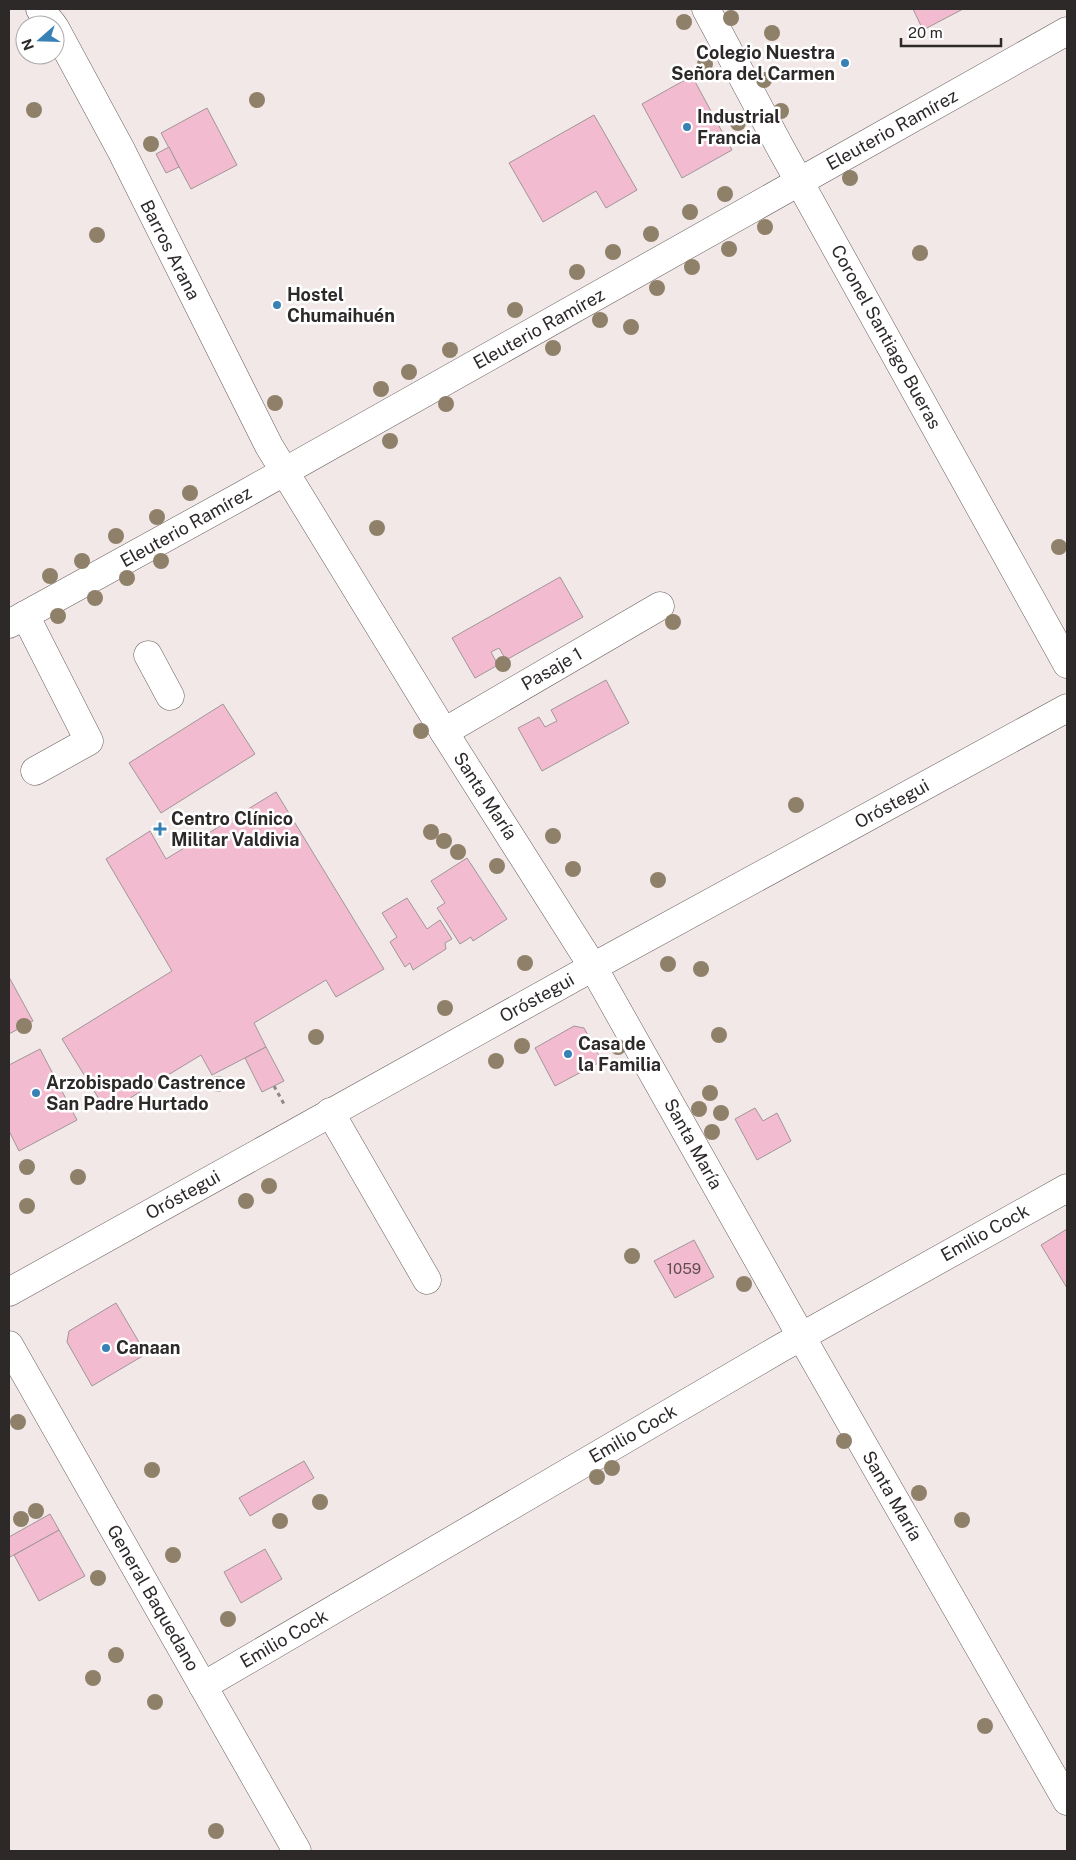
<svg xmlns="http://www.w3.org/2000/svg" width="1076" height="1860" viewBox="0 0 1076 1860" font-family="'Public Sans',sans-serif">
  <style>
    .building { fill: #f3bbcf; stroke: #a0969a }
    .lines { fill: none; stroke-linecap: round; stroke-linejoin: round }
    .minor-casing { stroke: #685f5e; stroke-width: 29 }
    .major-casing { stroke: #685f5e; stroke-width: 29 }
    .path { stroke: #908988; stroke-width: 3; stroke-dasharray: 4 4; stroke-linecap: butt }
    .minor { stroke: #fff; stroke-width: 28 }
    .major { stroke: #fff; stroke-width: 28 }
    .tree { fill: #8f806a }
    .poi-dot { fill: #3781b5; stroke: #fff; stroke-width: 2 }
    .labels { text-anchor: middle; stroke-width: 5; stroke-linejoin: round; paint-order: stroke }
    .number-label { font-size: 15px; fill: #5e4e52 }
    .poi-label { font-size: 18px; font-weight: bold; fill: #2d2929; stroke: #fff; text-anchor: start }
    .street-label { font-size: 18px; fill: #2d2929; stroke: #fff }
  </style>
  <rect width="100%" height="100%" fill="#f2e8e7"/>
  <g class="building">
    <path d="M913,9H963L923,30Z"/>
    <path d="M692,76L732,150L682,178L642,104Z"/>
    <path d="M207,108L237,165L191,189L161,133Z"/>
    <path d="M594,115L637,190L606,208L596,191L543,222L509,163Z"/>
    <path d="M169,147L179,167L166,173L156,154Z"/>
    <path d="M560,577L583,617L506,660L499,648L491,652L498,665L475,678L452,638Z"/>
    <path d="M606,680L629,723L542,771L518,728L539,717L545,727L557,721L551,710Z"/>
    <path d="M223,704L255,754L161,813L129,763Z"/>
    <path d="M276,792L384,969L336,997L326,980L254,1023L266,1047L212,1075L201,1055L107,1112L62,1039L172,971L106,859L150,831L166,859Z"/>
    <path d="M467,858L507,919L473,941L471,937L460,944L437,908L445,903L431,881Z"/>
    <path d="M407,898L427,929L440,920L452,939L445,943L446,949L413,970L410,963L405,967L390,942L397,937L382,913Z"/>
    <path d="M9,977L33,1021L9,1034Z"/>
    <path d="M574,1026L584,1028L602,1061L555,1086L535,1048Z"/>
    <path d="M266,1047L284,1081L262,1092L245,1058Z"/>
    <path d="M40,1049L77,1120L19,1151L9,1131V1065Z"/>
    <path d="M755,1108L763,1121L777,1113L791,1141L757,1160L735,1119Z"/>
    <path d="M1067,1229V1288L1041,1245Z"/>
    <path d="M694,1240L714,1277L675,1298L654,1261Z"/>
    <path d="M116,1303L146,1354L92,1386L67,1342L69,1331Z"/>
    <path d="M304,1461L314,1478L250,1516L239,1498Z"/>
    <path d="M50,1514L59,1530L10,1557L9,1554V1537Z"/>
    <path d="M59,1530L85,1576L39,1601L14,1555Z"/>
    <path d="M265,1549L282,1579L241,1603L224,1572Z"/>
  </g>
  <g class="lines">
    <g class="minor-casing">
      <g id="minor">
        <path d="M40,9L53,25"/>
        <path d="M55,28L121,150L269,446L444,732L593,967L801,1336L1067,1801"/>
        <path d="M25,615L89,741L35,771"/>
        <path d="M9,624L243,495L1067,31"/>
        <path d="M148,655L170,696"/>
        <path d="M444,732L660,606"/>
        <path d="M330,1112L427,1280"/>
        <path d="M9,1292L593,967L1067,708"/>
        <path d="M9,1345L297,1851"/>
        <path d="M203,1686L779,1349L1067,1188"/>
      </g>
    </g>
    <g class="major-casing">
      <path id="major" d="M706,9L780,147L1067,664"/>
    </g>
    <path class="path" d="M274,1086L284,1104"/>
    <use href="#minor" class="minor"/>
    <use href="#major" class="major"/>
  </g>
  <g class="tree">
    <circle cx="731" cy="18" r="8"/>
    <circle cx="684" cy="22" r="8"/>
    <circle cx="772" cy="33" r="8"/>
    <circle cx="705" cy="64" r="8"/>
    <circle cx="764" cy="80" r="8"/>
    <circle cx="257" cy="100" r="8"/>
    <circle cx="34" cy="110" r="8"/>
    <circle cx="781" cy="111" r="8"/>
    <circle cx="738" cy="123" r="8"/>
    <circle cx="151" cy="144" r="8"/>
    <circle cx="850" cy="178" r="8"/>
    <circle cx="725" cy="194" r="8"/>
    <circle cx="690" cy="212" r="8"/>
    <circle cx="765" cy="227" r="8"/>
    <circle cx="651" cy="234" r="8"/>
    <circle cx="97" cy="235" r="8"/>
    <circle cx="729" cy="249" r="8"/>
    <circle cx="613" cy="252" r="8"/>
    <circle cx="920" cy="253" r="8"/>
    <circle cx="692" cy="267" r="8"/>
    <circle cx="577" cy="272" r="8"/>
    <circle cx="657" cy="288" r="8"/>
    <circle cx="515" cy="310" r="8"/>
    <circle cx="600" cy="320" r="8"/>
    <circle cx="631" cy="327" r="8"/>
    <circle cx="553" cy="348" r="8"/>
    <circle cx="450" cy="350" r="8"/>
    <circle cx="409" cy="372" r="8"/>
    <circle cx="381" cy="389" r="8"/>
    <circle cx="275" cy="403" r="8"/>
    <circle cx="446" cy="404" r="8"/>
    <circle cx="390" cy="441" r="8"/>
    <circle cx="190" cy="493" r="8"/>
    <circle cx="157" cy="517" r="8"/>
    <circle cx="377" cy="528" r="8"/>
    <circle cx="116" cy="536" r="8"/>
    <circle cx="1059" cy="547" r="8"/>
    <circle cx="82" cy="561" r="8"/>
    <circle cx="161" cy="561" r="8"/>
    <circle cx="50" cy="576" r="8"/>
    <circle cx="127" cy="578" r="8"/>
    <circle cx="95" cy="598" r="8"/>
    <circle cx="58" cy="616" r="8"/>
    <circle cx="673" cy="622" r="8"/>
    <circle cx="503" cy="664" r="8"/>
    <circle cx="421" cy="731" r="8"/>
    <circle cx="796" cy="805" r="8"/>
    <circle cx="431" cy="832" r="8"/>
    <circle cx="553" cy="836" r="8"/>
    <circle cx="444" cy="841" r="8"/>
    <circle cx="458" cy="852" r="8"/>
    <circle cx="497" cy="866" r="8"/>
    <circle cx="573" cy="869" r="8"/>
    <circle cx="658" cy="880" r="8"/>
    <circle cx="525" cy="963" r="8"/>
    <circle cx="668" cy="964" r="8"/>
    <circle cx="701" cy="969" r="8"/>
    <circle cx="445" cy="1008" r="8"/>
    <circle cx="24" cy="1026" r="8"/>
    <circle cx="719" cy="1035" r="8"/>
    <circle cx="316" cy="1037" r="8"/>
    <circle cx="522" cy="1046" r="8"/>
    <circle cx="618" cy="1047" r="8"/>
    <circle cx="496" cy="1061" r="8"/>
    <circle cx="218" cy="1084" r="8"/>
    <circle cx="710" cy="1093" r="8"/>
    <circle cx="699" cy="1109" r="8"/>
    <circle cx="721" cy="1113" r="8"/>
    <circle cx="712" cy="1132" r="8"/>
    <circle cx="27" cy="1167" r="8"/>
    <circle cx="78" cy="1177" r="8"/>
    <circle cx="269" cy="1186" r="8"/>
    <circle cx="246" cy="1201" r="8"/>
    <circle cx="27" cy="1206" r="8"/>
    <circle cx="632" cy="1256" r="8"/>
    <circle cx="744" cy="1284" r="8"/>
    <circle cx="18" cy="1422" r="8"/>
    <circle cx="844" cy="1441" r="8"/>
    <circle cx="612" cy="1468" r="8"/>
    <circle cx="152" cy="1470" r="8"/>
    <circle cx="597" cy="1477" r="8"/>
    <circle cx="919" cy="1493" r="8"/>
    <circle cx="320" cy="1502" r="8"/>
    <circle cx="36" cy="1511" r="8"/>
    <circle cx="21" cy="1519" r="8"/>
    <circle cx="962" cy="1520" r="8"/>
    <circle cx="280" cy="1521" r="8"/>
    <circle cx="173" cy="1555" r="8"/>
    <circle cx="98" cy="1578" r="8"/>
    <circle cx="228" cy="1619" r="8"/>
    <circle cx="116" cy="1655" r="8"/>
    <circle cx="93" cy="1678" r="8"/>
    <circle cx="155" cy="1702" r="8"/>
    <circle cx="985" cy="1726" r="8"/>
    <circle cx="216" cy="1831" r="8"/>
  </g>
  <g class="poi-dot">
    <circle cx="845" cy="63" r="5"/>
    <circle cx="687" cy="127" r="5"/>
    <circle cx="277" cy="305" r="5"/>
    <path d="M157.5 821.5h5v5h5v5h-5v5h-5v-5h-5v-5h5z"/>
    <circle cx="568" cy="1054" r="5"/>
    <circle cx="36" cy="1093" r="5"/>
    <circle cx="106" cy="1348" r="5"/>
  </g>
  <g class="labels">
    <g class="number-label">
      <text x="684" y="1274">1059</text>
    </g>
    <g class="poi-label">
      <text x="835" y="59" text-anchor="end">Colegio Nuestra<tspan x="835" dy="21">Señora del Carmen</tspan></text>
      <text x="697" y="123">Industrial<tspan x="697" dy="21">Francia</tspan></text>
      <text x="287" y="301">Hostel<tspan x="287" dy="21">Chumaihuén</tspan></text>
      <text x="171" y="825">Centro Clínico<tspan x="171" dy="21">Militar Valdivia</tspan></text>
      <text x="578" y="1050">Casa de<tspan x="578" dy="21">la Familia</tspan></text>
      <text x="46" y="1089">Arzobispado Castrence<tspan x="46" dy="21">San Padre Hurtado</tspan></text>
      <text x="116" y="1354">Canaan</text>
    </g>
    <g class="street-label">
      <text transform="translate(892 130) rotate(-29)" y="6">Eleuterio Ramírez</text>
      <text transform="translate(170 250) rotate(63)" y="6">Barros Arana</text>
      <text transform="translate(539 329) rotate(-29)" y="6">Eleuterio Ramírez</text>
      <text transform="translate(886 337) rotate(61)" y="6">Coronel Santiago Bueras</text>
      <text transform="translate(186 527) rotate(-29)" y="6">Eleuterio Ramírez</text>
      <text transform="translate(552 669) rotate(-30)" y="6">Pasaje 1</text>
      <text transform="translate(485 796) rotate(57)" y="6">Santa María</text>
      <text transform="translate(892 804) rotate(-29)" y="6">Oróstegui</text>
      <text transform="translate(537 998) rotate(-29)" y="6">Oróstegui</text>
      <text transform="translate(693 1144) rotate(61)" y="6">Santa María</text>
      <text transform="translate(183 1195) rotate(-29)" y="6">Oróstegui</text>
      <text transform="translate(985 1233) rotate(-29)" y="6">Emilio Cock</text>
      <text transform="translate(633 1434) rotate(-30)" y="6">Emilio Cock</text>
      <text transform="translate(892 1496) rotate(60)" y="6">Santa María</text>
      <text transform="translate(153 1598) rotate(60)" y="6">General Baquedano</text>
      <text transform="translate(284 1639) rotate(-30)" y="6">Emilio Cock</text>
    </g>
  </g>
  <rect width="1076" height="1860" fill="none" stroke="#2d2929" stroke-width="20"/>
  <g transform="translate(40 40) rotate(250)"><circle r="24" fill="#ffffff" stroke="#aba9a9"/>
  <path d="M0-4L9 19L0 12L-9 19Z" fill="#3781b5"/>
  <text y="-8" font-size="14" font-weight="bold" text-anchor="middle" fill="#2d2929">N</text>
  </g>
  <path d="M901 38v8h100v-8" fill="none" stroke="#2d2929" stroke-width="2.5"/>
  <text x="908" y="38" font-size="15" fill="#2d2929" stroke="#ffffff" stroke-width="4" paint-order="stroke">20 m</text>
</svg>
